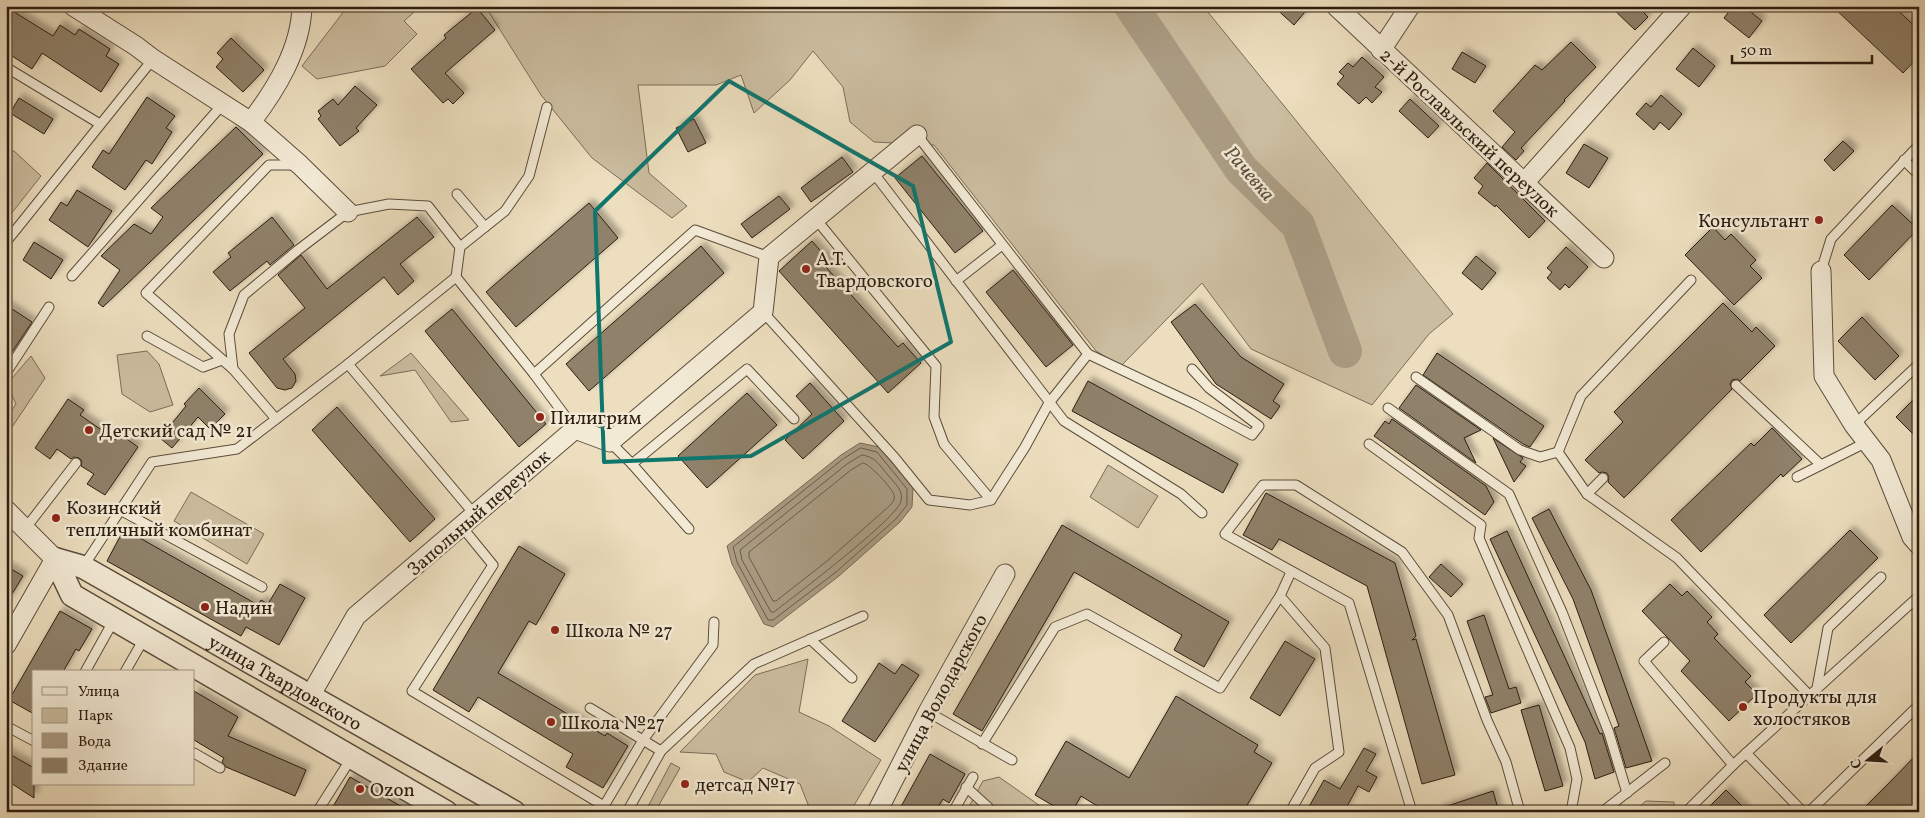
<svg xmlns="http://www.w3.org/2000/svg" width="1925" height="818" viewBox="0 0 1925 818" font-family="Vollkorn,serif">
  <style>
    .green { fill: #cbbda0; stroke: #7b6d58 }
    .water { fill: #aa9c83; stroke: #776955 }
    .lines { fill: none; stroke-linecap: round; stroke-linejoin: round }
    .shore { stroke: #6a5c4a; stroke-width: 1 }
    .river { stroke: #aa9c83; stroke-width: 34 }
    .building { fill: #8f816a; stroke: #2b1d10; filter: url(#shadow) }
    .service-casing { stroke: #5b4d3c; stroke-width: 11 }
    .minor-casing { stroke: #5b4d3c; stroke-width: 21 }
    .tertiary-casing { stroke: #5b4d3c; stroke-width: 25 }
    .service { stroke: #f3ead5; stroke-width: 9 }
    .minor { stroke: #f3ead5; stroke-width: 19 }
    .tertiary { stroke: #f3ead5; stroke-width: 22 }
    .marked { fill: none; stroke: #0f766e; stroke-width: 4; stroke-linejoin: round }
    .poi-dot { fill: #8f2418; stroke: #f3ead5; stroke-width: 2 }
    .labels { text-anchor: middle; stroke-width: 5; stroke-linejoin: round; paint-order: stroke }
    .street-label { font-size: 19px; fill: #2b1d10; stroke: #f3ead5 }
    .poi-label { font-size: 19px; fill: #2b1d10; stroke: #f3ead5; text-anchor: start }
    .water-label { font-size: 20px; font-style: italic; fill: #5e503e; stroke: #f3ead5 }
  </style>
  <defs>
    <filter id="shadow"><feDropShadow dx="4.5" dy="-4.5" stdDeviation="2.5" flood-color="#0004"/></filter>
  </defs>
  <rect width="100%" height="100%" fill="#ecdebe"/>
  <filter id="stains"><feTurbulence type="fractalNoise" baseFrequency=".004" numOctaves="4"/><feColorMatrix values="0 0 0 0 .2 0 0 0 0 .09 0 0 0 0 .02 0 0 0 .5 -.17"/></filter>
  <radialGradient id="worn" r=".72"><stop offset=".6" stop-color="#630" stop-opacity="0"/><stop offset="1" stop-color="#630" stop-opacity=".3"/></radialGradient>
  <g class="green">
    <path d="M348,6H421L404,21L417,34L385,66L317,79L302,66Z"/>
    <path d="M485,6H1203L1453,314L1429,334L1372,405L1251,349L1202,283L1121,366L1096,351L934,145L874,142L850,122L843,87L813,51L790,80L754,113L741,75L716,85H638L649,173L687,206L672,218L592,158L541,95Z"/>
    <path d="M6,150L14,151L41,176L7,219Z"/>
    <path d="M147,351L159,364L173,405L150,412L122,394L117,355Z"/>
    <path d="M411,353L469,420L451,422L415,370L380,376Z"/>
    <path d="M31,356L45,378L6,436V419L16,404L7,384Z"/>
    <path d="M1108,465L1158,496L1138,528L1090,497Z"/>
    <path d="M191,492L264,534L247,564L174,521Z"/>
    <path d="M808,659L799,712L829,726L881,760L850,812H811L800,784L763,768L748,782L724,772L716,754L680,752L755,675Z"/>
    <path d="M671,763L680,768L655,812H645Z"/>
    <path d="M999,777L1043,808L1045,812H966L983,781Z"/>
    <path d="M1646,801L1674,802V812H1633Z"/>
  </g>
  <path class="water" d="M860,443L879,447L913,488L912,507L900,522L839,576L773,627L764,624L732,564L727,546L841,455Z"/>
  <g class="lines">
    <g class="shore">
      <path d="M861,448L877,452L907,489V505L896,519L836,572L773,620H768L737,562L733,547L843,459Z"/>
      <path d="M862,455C876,457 879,465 888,475C894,483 904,490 901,501C898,518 793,597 774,612H771L742,560L740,550L847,464Z"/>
      <path d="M863,463C870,464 892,488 894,495C896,501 889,506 886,509L827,561L776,601H773L749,557V552L851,470Z"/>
    </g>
    <path class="river" d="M1131,6L1241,169L1298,225L1345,351"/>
  </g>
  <g class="building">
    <path d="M1273,6H1310L1294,25Z"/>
    <path d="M1610,6H1637L1648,17L1635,30Z"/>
    <path d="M1733,6H1743L1762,21L1749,38L1724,18Z"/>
    <path d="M1832,6H1893L1919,30V56L1903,73Z"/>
    <path d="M6,7L53,36L60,25L75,35L79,29L110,49L106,56L119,64L101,92L42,53L32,69L6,52Z"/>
    <path d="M477,8L495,30L445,73L464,93L453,104L448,99L443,103L411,69L446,38L444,35Z"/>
    <path d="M231,38L264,70L243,92L216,67L223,59L217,53Z"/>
    <path d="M1571,42L1596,67L1564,100L1565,101L1521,148L1524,151L1516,160L1502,147L1515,132L1493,111L1535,65L1542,70Z"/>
    <path d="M1693,48L1715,66L1699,87L1676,69Z"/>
    <path d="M1462,52L1486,66L1475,83L1452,69Z"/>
    <path d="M1362,57L1384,77L1375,87L1382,92L1372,103L1366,97L1359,104L1337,84L1344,76L1339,72L1348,63L1353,67Z"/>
    <path d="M355,86L377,105L356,128L359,131L340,146L318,119L321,116L318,111L333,99L338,105Z"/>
    <path d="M1661,95L1682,114L1669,130L1660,122L1654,130L1636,114L1646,103L1651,107Z"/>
    <path d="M147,97L175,116L166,128L172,132L152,164L146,160L125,190L92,167L103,150L109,154Z"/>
    <path d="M19,98L53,119L44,134L10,113Z"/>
    <path d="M1410,99L1439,126L1428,138L1399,111Z"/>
    <path d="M694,119L706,143L688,152L676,128Z"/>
    <path d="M236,127L263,154L103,307L98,303L120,270L101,256L134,224L151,234L163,217L151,208Z"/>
    <path d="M1843,141L1854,151L1834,171L1824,160Z"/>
    <path d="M1584,144L1608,158L1589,188L1566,173Z"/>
    <path d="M922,156L983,231L955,253L895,178Z"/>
    <path d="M842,157L853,172L811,202L801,188Z"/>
    <path d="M1487,163L1545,221L1529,238L1496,205L1495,207L1478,193L1483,186L1474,178Z"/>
    <path d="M77,190L112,211L88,247L49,220L61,202L67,206Z"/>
    <path d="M779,196L790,209L752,238L741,224Z"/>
    <path d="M589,203L618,238L516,327L486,292Z"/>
    <path d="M1892,205L1918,229L1869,280L1844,255Z"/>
    <path d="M272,217L294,245L270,265L267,261L230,291L213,272L231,257L228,253Z"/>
    <path d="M417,217L434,237L400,264L414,281L398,295L384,277L283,359L295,374L296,381L292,388L285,390L277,388L249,353L305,308L278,275L301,255L327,289Z"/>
    <path d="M1713,227L1725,240L1731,234L1756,260L1750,266L1762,278L1734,305L1685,255Z"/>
    <path d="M812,241L831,263L826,267L898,347L903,343L921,363L888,393L779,271Z"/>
    <path d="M34,242L63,260L51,279L23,260Z"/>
    <path d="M701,246L724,273L589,391L566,364Z"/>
    <path d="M1566,247L1588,267L1569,288L1565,284L1560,290L1547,278L1552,272L1547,268Z"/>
    <path d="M1476,256L1496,273L1482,290L1462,273Z"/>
    <path d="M1013,270L1073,345L1046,367L986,292Z"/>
    <path d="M1723,303L1752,332L1756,327L1775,346L1740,381L1737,379L1732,380L1730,384L1732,389L1624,498L1608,482L1609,477L1607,473L1602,472L1599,473L1585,460L1623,422L1614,412Z"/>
    <path d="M1195,304L1241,357L1284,384L1273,401L1280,406L1271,419L1216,384L1171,322Z"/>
    <path d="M6,305L32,322L6,361Z"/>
    <path d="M452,309L546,424L519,447L425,331Z"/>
    <path d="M1862,317L1899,356L1875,380L1838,341Z"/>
    <path d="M1437,353L1544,426L1530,447L1523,444L1423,375Z"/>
    <path d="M1088,381L1238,464L1223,493L1072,411Z"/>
    <path d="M810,383L844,421L803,459L785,440L812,414L796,396Z"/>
    <path d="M1416,385L1481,430L1464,438L1476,463L1399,408Z"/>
    <path d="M199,388L225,414L210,429L198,417L172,448L160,438L186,406L184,404Z"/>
    <path d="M747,393L777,425L707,488L678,456Z"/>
    <path d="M1919,394V440L1896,417Z"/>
    <path d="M68,399L84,410L80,415L116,440L120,434L138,447L105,495L87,484L94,474L81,466L82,461L79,458L74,457L71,459L57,449L50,459L35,448Z"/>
    <path d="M337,407L435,519L410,542L312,430Z"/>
    <path d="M1392,419L1486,486L1494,502L1485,515L1374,436L1385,421L1389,424Z"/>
    <path d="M1772,428L1802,459L1783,477L1781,474L1701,552L1671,520L1751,443L1754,446Z"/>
    <path d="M1493,438L1523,458L1520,462L1526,466L1514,482Z"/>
    <path d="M1266,493L1395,563L1416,636L1412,640L1416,639L1455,775L1422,784L1367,586L1279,539L1272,550L1243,535Z"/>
    <path d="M1549,509L1591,590L1652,761L1626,768L1614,728L1619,726L1573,599L1532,518Z"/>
    <path d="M1062,525L1229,622L1204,667L1174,650L1182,635L1074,572L982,731L953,714Z"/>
    <path d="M124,529L258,605L261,600L268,604L280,584L305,598L279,645L246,627L241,636L107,561Z"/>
    <path d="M1850,530L1878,558L1791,643L1764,615Z"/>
    <path d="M1507,531L1600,734L1602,733L1614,772L1595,779L1585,742L1490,539Z"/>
    <path d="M519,546L565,574L536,625L529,621L498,673L605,736L607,733L628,746L603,788L566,767L573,754L478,697L469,712L433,690Z"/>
    <path d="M1441,564L1463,584L1451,597L1429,577Z"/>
    <path d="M6,566L23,576L6,604Z"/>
    <path d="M1670,584L1682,596L1687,591L1712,617L1707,622L1718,634L1714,638L1751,676L1745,682L1757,694L1729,721L1681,671L1690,661L1642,611Z"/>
    <path d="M60,611L92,629L79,651L76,649L63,672H34V714L9,700Z"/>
    <path d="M1484,615L1509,689L1516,687L1521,703L1491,713L1485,697L1493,695L1467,621Z"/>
    <path d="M1285,641L1315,659L1280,716L1250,698Z"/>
    <path d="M879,663L895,674L902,664L919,675L875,742L842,721Z"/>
    <path d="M194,691L238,717L228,736L306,770L295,796L226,767L222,762L224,758L194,740Z"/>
    <path d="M1176,696L1258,745L1254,752L1272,763L1243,812H1107L1081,796L1072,812H1064L1035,795L1066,741L1129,778Z"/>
    <path d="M1539,705L1563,786L1545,791L1521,710Z"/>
    <path d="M1364,748L1376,754L1366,771L1377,777L1369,792L1358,786L1344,812H1306L1324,780L1340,789Z"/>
    <path d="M6,752L34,768V798L6,780Z"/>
    <path d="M1919,752V812H1860L1890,782Z"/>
    <path d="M930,754L965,774L949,803L943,799L935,812H898Z"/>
    <path d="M350,777L411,812H330Z"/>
    <path d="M1726,790L1748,812H1704Z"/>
    <path d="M1493,791L1499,812H1439L1438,809Z"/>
  </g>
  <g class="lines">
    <g class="service-casing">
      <g id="service">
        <path d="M9,69L100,124"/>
        <path d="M917,135L1088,354L1194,404L1252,435L1259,426L1209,388L1192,369"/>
        <path d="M1904,160L1919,175"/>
        <path d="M872,171L1064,421L1181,494L1202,513"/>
        <path d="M457,194L485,227"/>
        <path d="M815,218L936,366L934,417L944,444L991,500"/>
        <path d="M6,242L153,59"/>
        <path d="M1821,271L1831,239L1919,145"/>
        <path d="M72,276L223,104"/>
        <path d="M456,277L460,247L505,211L529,176L547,107"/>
        <path d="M1691,280L1581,396L1558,452L1587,494L1677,558L1809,695"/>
        <path d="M956,281L1002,245"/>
        <path d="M763,312L895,458L929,500L970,505L991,500L1025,447L1049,403L1088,354"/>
        <path d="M147,336L203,367L222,360"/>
        <path d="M348,364L475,515"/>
        <path d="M233,369L146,293L269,165H297"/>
        <path d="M6,373L49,307"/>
        <path d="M534,374L695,230L769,257"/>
        <path d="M1416,377L1520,450L1540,457L1558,452"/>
        <path d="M1736,385L1821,465"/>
        <path d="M1388,408L1509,494L1562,612L1609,733L1627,793"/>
        <path d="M276,419L233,369L229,334L244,295L298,250L348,212L389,204L428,206L460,247"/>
        <path d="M1854,425L1919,364"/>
        <path d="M610,442L632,464L747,369L794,419"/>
        <path d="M1369,444L1481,525L1479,538L1570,748L1577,779L1571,812"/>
        <path d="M632,464L689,529"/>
        <path d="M1797,477L1867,442"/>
        <path d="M1587,494L1603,478"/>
        <path d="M120,510L262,587"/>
        <path d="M462,527L493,565L412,691L604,806L643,740L713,645L714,622"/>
        <path d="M25,529L76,463"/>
        <path d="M83,567L152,462L237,449L348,364L456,277L534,374L575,429"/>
        <path d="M1280,596L1325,648L1339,752L1315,768L1290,812"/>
        <path d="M810,639L852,678"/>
        <path d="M1664,642L1644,661L1733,765L1919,596"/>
        <path d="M85,672L114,620"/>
        <path d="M125,672L145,637"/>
        <path d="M1817,688L1828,628L1881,577"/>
        <path d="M590,708L661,751"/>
        <path d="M928,712L1012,760"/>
        <path d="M6,726L34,741"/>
        <path d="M982,744L1055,627L1087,614L1220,688L1280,596L1291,572"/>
        <path d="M194,753L220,768"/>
        <path d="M1746,753L1803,812"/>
        <path d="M966,787L988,807L991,812"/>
        <path d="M317,812L352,757"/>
        <path d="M627,812L661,751L754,664L863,616"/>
        <path d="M953,812L973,777"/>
        <path d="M1412,812L1349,603L1225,534L1263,485H1296L1402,552L1448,615L1487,720L1506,762L1520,812"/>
        <path d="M1602,812L1665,763"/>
        <path d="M1686,812L1733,765"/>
        <path d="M1809,812L1919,705"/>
      </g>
    </g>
    <g class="minor-casing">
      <g id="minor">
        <path d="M73,6L136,46L153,59L251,122L300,165L348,212"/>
        <path d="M1336,6L1604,258"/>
        <path d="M1381,50L1410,6"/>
        <path d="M251,122C276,89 301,49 302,6"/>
        <path d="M1524,183L1682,6"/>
        <path d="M1821,271L1824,376L1854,425L1881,460L1912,537L1919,545"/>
        <path d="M6,510L55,559L6,645"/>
        <path d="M310,696L356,616L575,429L610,442L763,312L769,257L917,135"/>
        <path d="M877,812L928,712L1005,574"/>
      </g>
    </g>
    <g class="tertiary-casing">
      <g id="tertiary">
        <path id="s1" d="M55,559L83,567L514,812"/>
        <path d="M55,559L72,595L446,812"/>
      </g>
    </g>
    <use href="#service" class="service"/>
    <use href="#minor" class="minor"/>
    <use href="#tertiary" class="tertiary"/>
  </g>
  <path class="marked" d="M729,81L913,186L951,342L751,456L604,462L595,211Z"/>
  <g class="poi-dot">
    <circle cx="1819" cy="220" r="5"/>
    <circle cx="806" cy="269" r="5"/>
    <circle cx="540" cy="417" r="5"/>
    <circle cx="89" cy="430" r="5"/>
    <circle cx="56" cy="518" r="5"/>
    <circle cx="205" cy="607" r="5"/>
    <circle cx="555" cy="630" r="5"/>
    <circle cx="1743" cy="707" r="5"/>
    <circle cx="551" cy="722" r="5"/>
    <circle cx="685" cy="784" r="5"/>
    <circle cx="360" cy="789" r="5"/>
  </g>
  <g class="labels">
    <g class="street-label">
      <text transform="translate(1470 132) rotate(43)" y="7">2-й Рославльский переулок</text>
      <text transform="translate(478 512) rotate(-41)" y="7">Запольный переулок</text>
      <text dy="7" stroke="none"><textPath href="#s1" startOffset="262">улица Твардовского</textPath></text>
      <text transform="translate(940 693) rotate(-62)" y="7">улица Володарского</text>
    </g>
    <g class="poi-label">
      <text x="1809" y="227" text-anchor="end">Консультант</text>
      <text x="816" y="265">А.Т.<tspan x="816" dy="22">Твардовского</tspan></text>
      <text x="550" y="424">Пилигрим</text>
      <text x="99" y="437">Детский сад № 21</text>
      <text x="66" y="514">Козинский<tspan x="66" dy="22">тепличный комбинат</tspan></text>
      <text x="215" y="614">Надин</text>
      <text x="565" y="637">Школа № 27</text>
      <text x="1753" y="703">Продукты для<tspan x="1753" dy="22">холостяков</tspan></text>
      <text x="561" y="729">Школа №27</text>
      <text x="695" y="791">детсад №17</text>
      <text x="370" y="796">Ozon</text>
    </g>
    <g class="water-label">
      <text transform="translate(1250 173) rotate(49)" y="7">Рачевка</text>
    </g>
  </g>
  <rect width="1925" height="818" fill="none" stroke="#ecdebe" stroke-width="25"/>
  <rect x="8" y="8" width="1910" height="803" fill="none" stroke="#2b1d10" stroke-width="2.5"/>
  <rect x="12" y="12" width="1900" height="793" fill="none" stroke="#2b1d10"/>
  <rect x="32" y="670" width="162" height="115" fill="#f3ead5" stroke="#a39886"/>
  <rect x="42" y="687" width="25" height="8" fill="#f3ead5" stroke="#a39886"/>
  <text x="78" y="696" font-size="15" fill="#2b1d10">Улица</text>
  <rect x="42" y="708" width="25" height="15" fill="#cbbda0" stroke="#a39886"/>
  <text x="78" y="720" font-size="15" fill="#2b1d10">Парк</text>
  <rect x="42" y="733" width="25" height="15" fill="#aa9c83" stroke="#a39886"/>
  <text x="78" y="746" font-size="15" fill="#2b1d10">Вода</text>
  <rect x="42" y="758" width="25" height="15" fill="#8f816a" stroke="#a39886"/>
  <text x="78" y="770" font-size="15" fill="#2b1d10">Здание</text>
  <g transform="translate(1868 760) rotate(252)" stroke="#f3ead5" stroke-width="4" paint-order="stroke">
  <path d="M0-4L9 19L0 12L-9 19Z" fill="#2b1d10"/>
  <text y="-8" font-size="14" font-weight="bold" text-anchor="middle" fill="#2b1d10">С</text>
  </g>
  <path d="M1732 55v8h140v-8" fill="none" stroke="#2b1d10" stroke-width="2.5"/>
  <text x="1740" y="55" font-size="15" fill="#2b1d10" stroke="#f3ead5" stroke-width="4" paint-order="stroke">50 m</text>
  <rect width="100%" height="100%" filter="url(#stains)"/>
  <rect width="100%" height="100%" fill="url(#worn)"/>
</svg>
